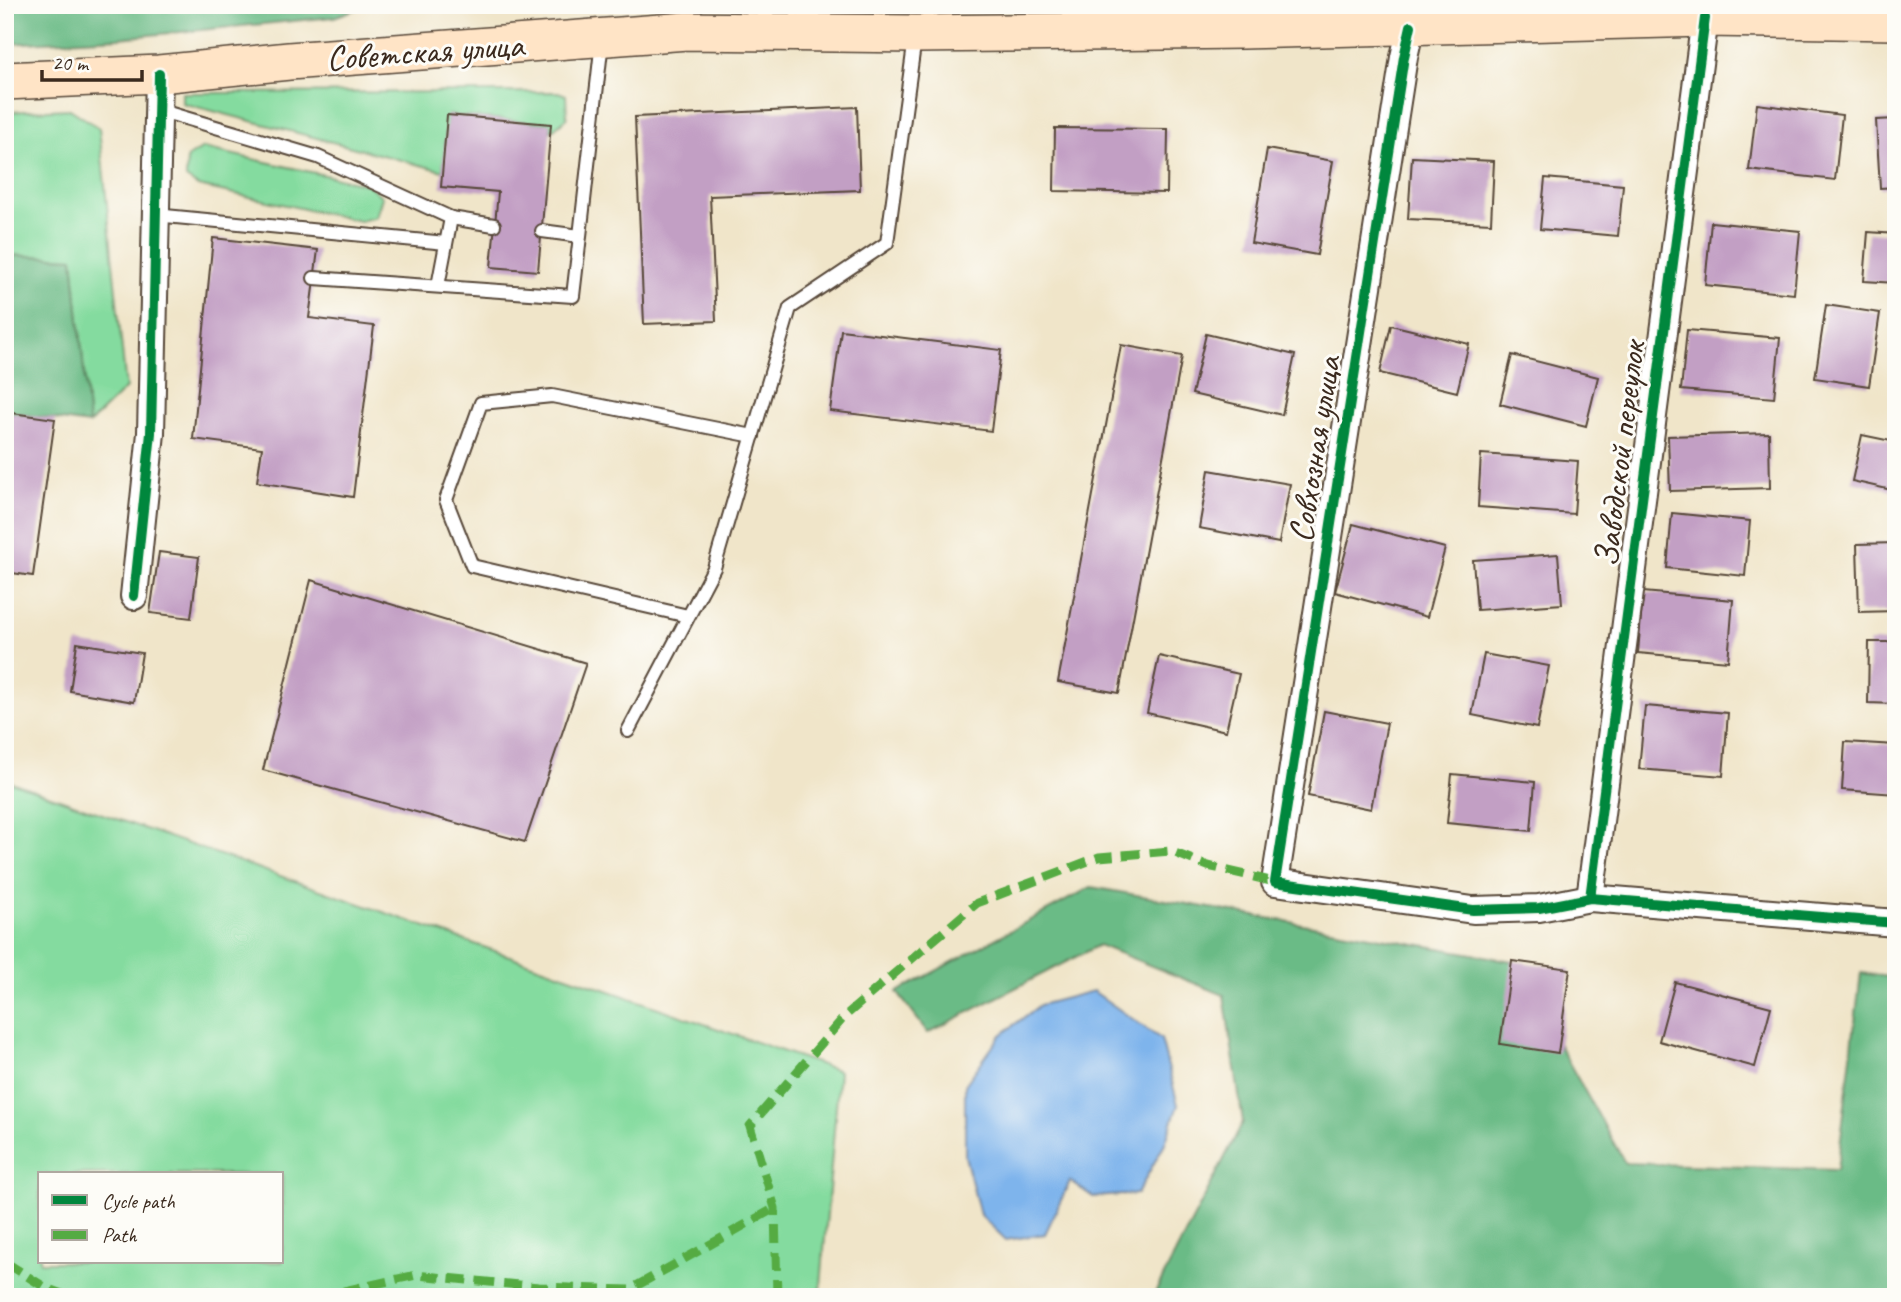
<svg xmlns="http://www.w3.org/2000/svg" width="1901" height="1302" viewBox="0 0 1901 1302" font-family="Caveat,sans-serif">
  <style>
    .green { fill: #84db9f; stroke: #60825e; stroke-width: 2; fill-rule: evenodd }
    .forest { fill: #6bbb86; stroke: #537252; stroke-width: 2 }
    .water { fill: #7eb4ec; stroke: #5c6f85; stroke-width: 2 }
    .building { fill: #c29fc4 }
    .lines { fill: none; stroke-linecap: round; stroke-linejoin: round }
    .service-casing { stroke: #564638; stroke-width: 16 }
    .minor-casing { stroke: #564638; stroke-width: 30 }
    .secondary-casing { stroke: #564638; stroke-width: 40 }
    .service { stroke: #fff; stroke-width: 12 }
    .minor { stroke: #fff; stroke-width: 26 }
    .secondary { stroke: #ffe4c6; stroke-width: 37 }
    .quiet { stroke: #55ab43; stroke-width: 9; stroke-dasharray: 18 9; stroke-linecap: butt }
    .cycleway-casing { stroke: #fdfcf7; stroke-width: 15 }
    .cycleway { stroke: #00873e; stroke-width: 10 }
    .labels { text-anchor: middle; stroke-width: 6; stroke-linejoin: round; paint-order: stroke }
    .street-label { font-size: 35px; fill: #3b2a1e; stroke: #fdfcf7 }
  </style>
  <rect width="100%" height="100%" fill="#fdfcf7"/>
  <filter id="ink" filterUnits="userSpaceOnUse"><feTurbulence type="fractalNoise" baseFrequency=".0143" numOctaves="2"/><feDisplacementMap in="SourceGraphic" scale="14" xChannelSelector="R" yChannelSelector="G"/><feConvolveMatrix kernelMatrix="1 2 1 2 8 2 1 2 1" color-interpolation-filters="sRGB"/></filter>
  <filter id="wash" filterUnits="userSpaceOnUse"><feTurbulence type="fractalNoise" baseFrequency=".00686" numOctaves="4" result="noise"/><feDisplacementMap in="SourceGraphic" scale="28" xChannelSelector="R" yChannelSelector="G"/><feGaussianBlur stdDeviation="1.57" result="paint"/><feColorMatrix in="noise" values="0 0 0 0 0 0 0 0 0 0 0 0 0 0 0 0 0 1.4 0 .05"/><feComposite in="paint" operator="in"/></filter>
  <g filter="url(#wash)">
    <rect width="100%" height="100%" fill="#f0e5c9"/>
    <g class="green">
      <path d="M558,92L566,95L567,118L550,132L551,124L448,115L443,171L182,103V93Z"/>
      <path d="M70,109L99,128L126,388L89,424L73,258L5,255V112Z"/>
      <path d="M203,148L369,185L382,197L376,217L360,221L198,186L186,178L187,158Z"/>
      <path d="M5,780L839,1071L820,1297H5ZM282,1174V1262H40V1174Z"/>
    </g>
    <g class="forest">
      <path d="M5,5H368L334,17L119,38L5,44Z"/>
      <path d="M5,255L73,258L89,424L5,412Z"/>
      <path d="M1091,887L1512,961L1625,1163L1837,1170L1861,973L1896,978V1297H1153L1243,1122L1224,995L1099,945L928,1033L897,992Z"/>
    </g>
    <path class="water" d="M1093,991L1161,1039L1178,1105L1165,1143L1137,1194L1093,1197L1070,1181L1045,1234L1006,1240L980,1215L965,1156V1085L1001,1035L1040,1005Z"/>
    <g id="blocks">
      <g class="building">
        <path d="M1757,104L1842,115L1835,180L1749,170Z"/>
        <path d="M857,107L860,190L710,196L716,321L644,324L635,117Z"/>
        <path d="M447,115L551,124L538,271L491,267L498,192L441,187Z"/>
        <path d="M1896,119V187L1880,188L1876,120Z"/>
        <path d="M1055,128L1168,129L1167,193L1054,191Z"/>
        <path d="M1267,149L1333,161L1317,255L1251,243Z"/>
        <path d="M1412,157L1494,161L1491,223L1408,219Z"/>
        <path d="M1545,178L1623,185L1618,236L1540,229Z"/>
        <path d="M1711,222L1800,231L1794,294L1705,285Z"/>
        <path d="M1868,232L1896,234V283L1864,281Z"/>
        <path d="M213,238L318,250L309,318L374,326L353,497L257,482L262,448L193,439Z"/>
        <path d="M1826,305L1880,313L1869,386L1815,378Z"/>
        <path d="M1391,325L1469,344L1457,392L1380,373Z"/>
        <path d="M841,330L1001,350L991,431L830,411Z"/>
        <path d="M1687,330L1780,338L1774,398L1681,390Z"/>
        <path d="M1206,334L1295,355L1282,415L1192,394Z"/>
        <path d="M1121,345L1182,356L1119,693L1058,682Z"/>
        <path d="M1512,355L1598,377L1586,426L1500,404Z"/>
        <path d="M5,412L55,419L33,576L5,572Z"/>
        <path d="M1769,433L1770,488L1670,491L1668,436Z"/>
        <path d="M1862,435L1896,442V491L1852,481Z"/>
        <path d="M1481,454L1578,461L1574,514L1478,507Z"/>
        <path d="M1209,470L1290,484L1279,543L1199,528Z"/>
        <path d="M1672,513L1750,521L1745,576L1667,568Z"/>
        <path d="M1353,524L1445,548L1427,617L1335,592Z"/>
        <path d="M1896,543V611L1859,612L1857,544Z"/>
        <path d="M159,552L199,557L191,618L150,613Z"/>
        <path d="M1558,554L1562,604L1477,610L1473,560Z"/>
        <path d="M311,580L586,663L525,842L263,770Z"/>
        <path d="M1643,592L1733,600L1728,661L1638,653Z"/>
        <path d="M1869,642H1896V704L1868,703Z"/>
        <path d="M77,643L142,653L134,702L70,691Z"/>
        <path d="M1484,654L1549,666L1537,728L1472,715Z"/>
        <path d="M1159,656L1239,674L1226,731L1147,713Z"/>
        <path d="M1645,706L1728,713L1723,776L1639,769Z"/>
        <path d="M1324,711L1387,723L1371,809L1308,796Z"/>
        <path d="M1845,742L1896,745V794L1842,790Z"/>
        <path d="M1452,774L1535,782L1531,831L1447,823Z"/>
        <path d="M1512,961L1570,969L1558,1053L1500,1044Z"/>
        <path d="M1675,982L1771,1007L1755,1067L1659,1041Z"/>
      </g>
    </g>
  </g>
  <g filter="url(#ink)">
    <use href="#blocks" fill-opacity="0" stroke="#564638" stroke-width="2"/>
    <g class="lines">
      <g class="service-casing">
        <g id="service">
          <path d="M158,110L318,157L451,218L494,225"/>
          <path d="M155,215L446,243"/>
          <path d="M542,231L580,236L602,41"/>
          <path d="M314,278L573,296L580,236"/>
          <path d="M438,286L451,218"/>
          <path d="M688,616L472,566L446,500L481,403L552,396L753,436"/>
          <path d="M628,731L714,568L790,308L887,243L915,38"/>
        </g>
      </g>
      <g class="minor-casing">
        <g id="minor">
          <path d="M1411,26L1404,57L1275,882L1473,910L1539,908L1590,898L1896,923"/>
          <path d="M1111,30L1112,5"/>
          <path d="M134,596L151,433L159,74"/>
          <path d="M1590,898L1705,18"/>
        </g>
      </g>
      <g class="secondary-casing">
        <path id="secondary" d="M5,81L159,74L289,61L687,31L916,34L1243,30L1705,18L1896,21"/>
      </g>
      <use href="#service" class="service"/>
      <use href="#minor" class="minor"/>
      <use href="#secondary" class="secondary"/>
      <g class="quiet">
        <path d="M5,1262L46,1288L70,1297"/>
        <path d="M317,1297L416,1275L539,1287L629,1290L775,1208"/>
        <path d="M777,1297L775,1208L750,1126L846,1015L977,903L1099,857L1170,851L1208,866L1275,882"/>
      </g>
      <g class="cycleway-casing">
        <g id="cycleway">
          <path d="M1411,26L1404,57L1275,882L1473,910L1539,908L1590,898L1896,923"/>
          <path d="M134,596L151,433L159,74"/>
          <path d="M1590,898L1705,18"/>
        </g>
      </g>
      <use href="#cycleway" class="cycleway"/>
    </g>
  </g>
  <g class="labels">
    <g class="street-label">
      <text transform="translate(425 51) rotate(-4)" y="12">Советская улица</text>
      <text transform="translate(1314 449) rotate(-81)" y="12">Совхозная улица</text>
      <text transform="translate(1619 454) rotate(-83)" y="12">Заводской переулок</text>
    </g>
  </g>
  <rect width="1901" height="1302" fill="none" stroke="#fdfcf7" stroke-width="28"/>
  <rect x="38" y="1172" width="245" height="91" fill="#fdfcf7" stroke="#afa8a0" stroke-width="2"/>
  <rect x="52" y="1195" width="35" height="10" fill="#00873e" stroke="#afa8a0" stroke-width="2"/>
  <text x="102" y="1208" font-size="21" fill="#3b2a1e">Cycle path</text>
  <rect x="52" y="1230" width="35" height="10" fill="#55ab43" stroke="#afa8a0" stroke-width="2"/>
  <text x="102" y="1242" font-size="21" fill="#3b2a1e">Path</text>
  <path d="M42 70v10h100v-10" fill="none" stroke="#3b2a1e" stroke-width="3.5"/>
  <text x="52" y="70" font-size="21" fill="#3b2a1e" stroke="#fdfcf7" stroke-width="5" paint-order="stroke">20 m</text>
</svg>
